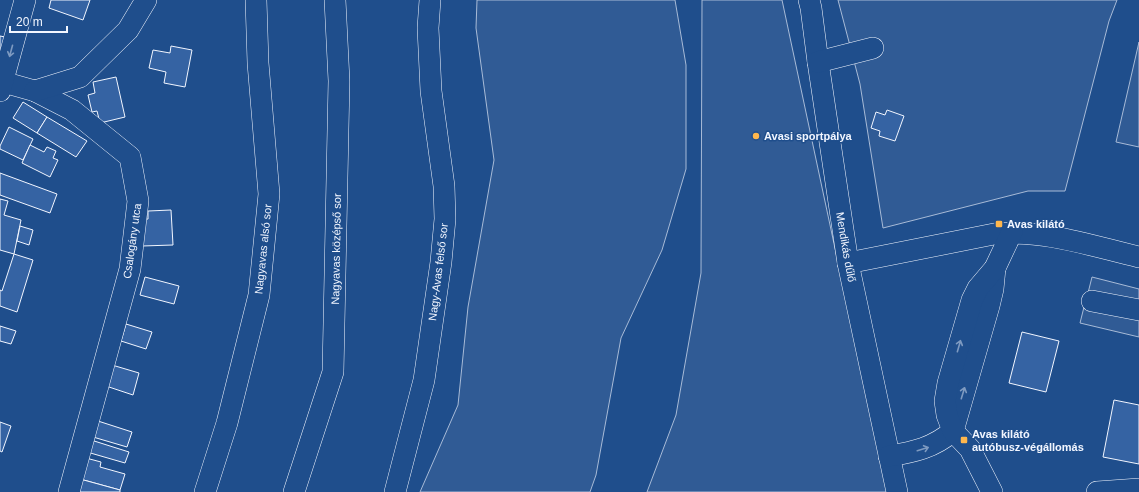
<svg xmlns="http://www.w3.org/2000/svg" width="1139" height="492" viewBox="0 0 1139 492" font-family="Arial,sans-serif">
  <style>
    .built { fill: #305b95; stroke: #a8bbd7 }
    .building { fill: #3563a3; stroke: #f2f6ff }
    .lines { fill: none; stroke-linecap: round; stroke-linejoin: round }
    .minor-casing { stroke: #f2f6ff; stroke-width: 22 }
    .minor { stroke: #1f4e8c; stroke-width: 21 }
    .oneway { stroke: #7e9ac0 }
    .poi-dot { fill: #ffb74d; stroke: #1f4e8c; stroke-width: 1.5 }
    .labels { text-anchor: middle; stroke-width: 3; stroke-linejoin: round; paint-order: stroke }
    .poi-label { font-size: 11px; font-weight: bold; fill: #f2f6ff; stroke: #1f4e8c; text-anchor: start }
    .street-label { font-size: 11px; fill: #f2f6ff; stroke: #1f4e8c }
  </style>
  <rect width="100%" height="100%" fill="#1f4e8c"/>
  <g class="built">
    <path d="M477,0H675L686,65V169L662,250L621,338L596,475L590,492H420L458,405L468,307L494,160L476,28Z"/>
    <path d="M702,0H782L887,492H647L676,415L701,273Z"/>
    <path d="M838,0H1117L1109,21L1065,191H1028L883,228L860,84Z"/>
    <path d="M1139,42V147L1116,142Z"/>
    <path d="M1092,277L1139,289V305L1088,293Z"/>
    <path d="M1084,307L1139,320V337L1080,323Z"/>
  </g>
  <g class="building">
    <path d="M51,0H90L83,20L49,8Z"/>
    <path d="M0,36L5,37L0,54Z"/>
    <path d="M171,46L192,50L185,87L164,83L166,72L149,68L153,50L170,53Z"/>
    <path d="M116,77L125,117L100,123L97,111L92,112L88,95L95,93L93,82Z"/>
    <path d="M23,102L47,117L37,133L13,118Z"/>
    <path d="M887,110L904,116L895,141L879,136L880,131L871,128L876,112L885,115Z"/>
    <path d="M47,117L87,141L76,157L37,133Z"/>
    <path d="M9,127L33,139L23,160L0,149V146Z"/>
    <path d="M30,145L44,152L47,147L56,151L53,158L58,160L50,177L22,163Z"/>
    <path d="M0,173L57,194L50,213L0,195Z"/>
    <path d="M0,199L8,201L4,215L21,220L14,254L0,250Z"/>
    <path d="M171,210L173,245L142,246L141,220L148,219V211Z"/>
    <path d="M20,226L33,230L29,245L17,241Z"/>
    <path d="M14,254L33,260L17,312L0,306V290L2,291Z"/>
    <path d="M145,277L179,286L174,304L140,295Z"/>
    <path d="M126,324L152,332L146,349L121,341Z"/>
    <path d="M0,326L16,331L11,344L0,341Z"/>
    <path d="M1022,332L1059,341L1046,392L1009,383Z"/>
    <path d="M112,365L139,373L133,395L106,386Z"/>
    <path d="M1114,400L1139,405V464L1103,457Z"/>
    <path d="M98,421L132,432L127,447L93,437Z"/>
    <path d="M0,422L11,426L2,452L0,451Z"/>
    <path d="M91,440L129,452L125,463L87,452Z"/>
    <path d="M86,458L101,462L100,467L125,474L120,490L80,479Z"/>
    <path d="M80,479L120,490V492H77Z"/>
  </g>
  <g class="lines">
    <g class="minor-casing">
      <g id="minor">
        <path d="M809,0L811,8L818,62L848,263L897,492"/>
        <path d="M818,62L873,48"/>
        <path d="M3,82L35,91L72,110L130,157L138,201L130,269L69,492"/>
        <path d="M0,91L25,0"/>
        <path d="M35,91L80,77L128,30L146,0"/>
        <path d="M848,263L994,234C1043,229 1092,246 1139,257"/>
        <path d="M1092,301L1139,310"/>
        <path d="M889,456C914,452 933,448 953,431L989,306L993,289L995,268"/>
        <path d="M205,492L227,423L259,295L269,194L258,63L256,0"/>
        <path d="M294,492L333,372L339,81L335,0"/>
        <path d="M395,492L424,380L441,262L445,219L444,186L431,91L428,28L430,0"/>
        <path d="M992,492L970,449L953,431L947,415L945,401L948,383L972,300L978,288L995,268L1012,232"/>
        <path d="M1097,492L1139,489"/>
      </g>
    </g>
    <use href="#minor" class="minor"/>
  </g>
  <defs><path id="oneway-shaft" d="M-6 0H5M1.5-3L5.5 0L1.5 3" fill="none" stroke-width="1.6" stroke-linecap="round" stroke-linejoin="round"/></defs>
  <g class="oneway">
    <use href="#oneway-shaft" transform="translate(11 51) rotate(105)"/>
    <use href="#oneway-shaft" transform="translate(959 346) rotate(-74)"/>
    <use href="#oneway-shaft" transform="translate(963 393) rotate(-73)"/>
    <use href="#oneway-shaft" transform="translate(923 449) rotate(-17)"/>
  </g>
  <g class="poi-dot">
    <circle cx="756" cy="136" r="4"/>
    <rect x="995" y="220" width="8" height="8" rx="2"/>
    <rect x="960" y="436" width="8" height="8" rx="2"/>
  </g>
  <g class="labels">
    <g class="poi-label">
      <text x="764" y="140">Avasi sportpálya</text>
      <text x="1007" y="228">Avas kilátó</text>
      <text x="972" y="438">Avas kilátó<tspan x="972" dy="13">autóbusz-végállomás</tspan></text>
    </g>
    <g class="street-label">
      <text transform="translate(132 241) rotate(-82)" y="4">Csalogány utca</text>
      <text transform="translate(846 247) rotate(80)" y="4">Mendikás dűlő</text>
      <text transform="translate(263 249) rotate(-84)" y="4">Nagyavas alsó sor</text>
      <text transform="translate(336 249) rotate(-89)" y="4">Nagyavas középső sor</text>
      <text transform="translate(438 272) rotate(-83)" y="4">Nagy-Avas felső sor</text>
    </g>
  </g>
  <path d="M10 26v6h57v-6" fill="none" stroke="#f2f6ff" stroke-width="2"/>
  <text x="16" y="26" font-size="12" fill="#f2f6ff" stroke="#1f4e8c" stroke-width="3" paint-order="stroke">20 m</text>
</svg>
